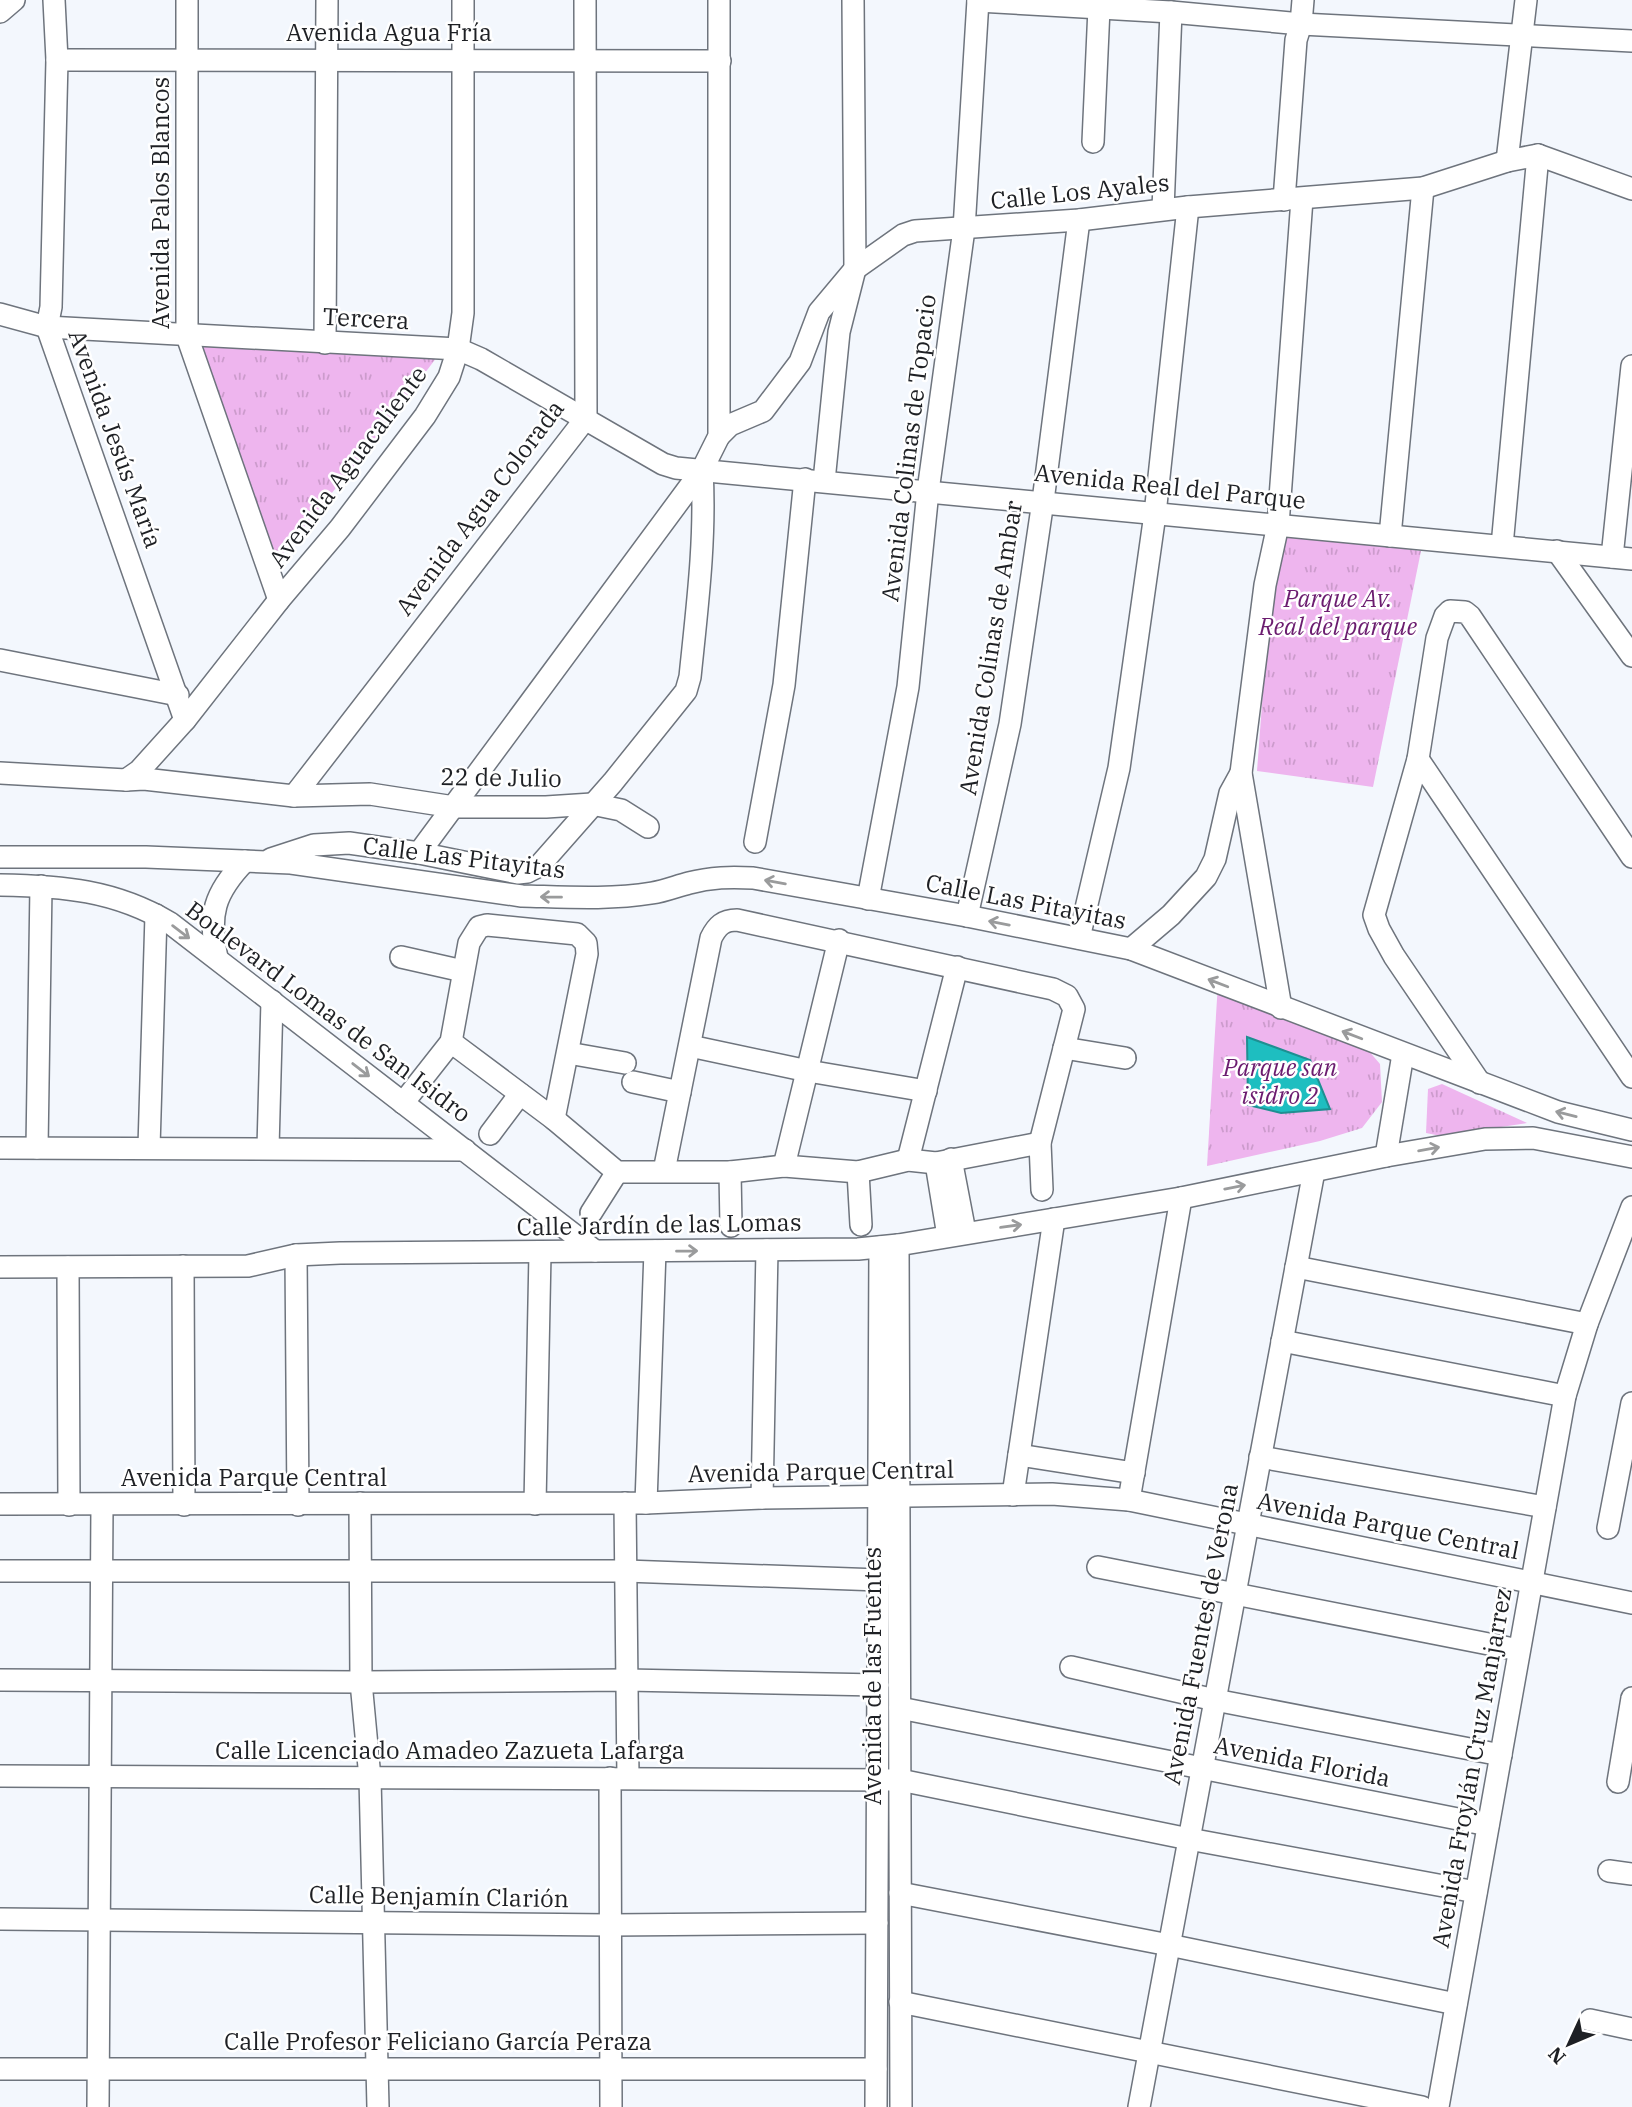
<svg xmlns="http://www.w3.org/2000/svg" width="1632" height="2107" viewBox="0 0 1632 2107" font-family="'IBM Plex Serif',serif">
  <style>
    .park { fill: url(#park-tufts) }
    .water { fill: #1ebec0; stroke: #1e8f91; stroke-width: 2 }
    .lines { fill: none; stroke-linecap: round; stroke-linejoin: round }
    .street-casing { stroke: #6e747d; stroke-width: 24 }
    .street { stroke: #fff; stroke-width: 21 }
    .oneway { stroke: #9a9b9c }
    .labels { text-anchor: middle; stroke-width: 5; stroke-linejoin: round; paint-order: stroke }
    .street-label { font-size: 24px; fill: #1e2024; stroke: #fff }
    .park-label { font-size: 24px; font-style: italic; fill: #6b1c6f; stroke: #fff }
  </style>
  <defs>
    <pattern id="park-tufts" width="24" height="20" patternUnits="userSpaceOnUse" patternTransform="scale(1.75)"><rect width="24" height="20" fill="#eeb5ee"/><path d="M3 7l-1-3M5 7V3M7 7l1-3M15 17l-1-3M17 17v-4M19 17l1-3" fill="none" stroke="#cc9bcc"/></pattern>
  </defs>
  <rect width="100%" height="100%" fill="#f3f7fd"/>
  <g class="park">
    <path d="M195,346L437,357L365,452L272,567Z"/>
    <path d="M1275,532L1421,551L1373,787L1257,771Z"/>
    <path d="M1218,982L1362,1043L1380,1064L1382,1102L1362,1128L1320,1141L1207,1166Z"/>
    <path d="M1442,1084L1527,1123L1441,1136L1426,1133L1428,1089Z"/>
  </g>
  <path class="water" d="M1247,1037L1310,1060L1330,1109L1281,1113L1248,1105Z"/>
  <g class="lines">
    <g class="street-casing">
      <g id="street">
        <path d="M54,0L57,60L51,307L47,327L185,720"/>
        <path d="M187,0V336L279,600"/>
        <path d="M978,1L1171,12L1301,24L1632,41"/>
        <path d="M0,12L14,0"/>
        <path d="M57,60L720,61"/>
        <path d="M1093,142L1099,8"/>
        <path d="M1507,161L1526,0"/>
        <path d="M1284,200L1296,40L1301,24L1303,0"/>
        <path d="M1163,209L1171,12"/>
        <path d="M0,314L47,327L458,349L481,359L663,464L676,468L1632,559"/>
        <path d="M325,343L327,0"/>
        <path d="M719,436L730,425L763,411L800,362L819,312L855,269L903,235L915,231L1079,220L1188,207L1423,188L1507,161L1538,155L1632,189"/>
        <path d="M824,481L839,332L855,269L853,0"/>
        <path d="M1390,536L1423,188"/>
        <path d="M1502,546L1538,155"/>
        <path d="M1557,551L1632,656"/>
        <path d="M1612,557L1632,366"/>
        <path d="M0,660L178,695"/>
        <path d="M1418,759L1632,1077"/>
        <path d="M0,773L126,780L144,779L294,796L370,794L454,807H546L592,804L621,810L648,827"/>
        <path d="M126,780L139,771L185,720L279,600L340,528L425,416L449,377L458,349L463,313V0"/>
        <path d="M294,796L586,418L585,0"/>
        <path d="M755,842L784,685L805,479"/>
        <path d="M419,853L702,470L719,436V0"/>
        <path d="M0,857H146L291,863L522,896C565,897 609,900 652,893C665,891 677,886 689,883C711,877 731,877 753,878L967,916L1131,949L1558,1112L1632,1130"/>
        <path d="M271,859L314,845L349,843L419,853L518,873L527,872L539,866L613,782L686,691L690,677C697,608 706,539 702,470"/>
        <path d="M0,885C62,886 115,890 170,923L595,1251"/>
        <path d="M868,899L908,687L928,491L964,229L978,0"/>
        <path d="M967,916L1010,724L1043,501L1079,220"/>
        <path d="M1079,938L1119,768L1155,514L1188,207"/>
        <path d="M1131,949L1171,915L1206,877L1215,859L1230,793L1241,773"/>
        <path d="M401,957L463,971"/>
        <path d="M217,958C208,915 214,893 245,861"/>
        <path d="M1281,1008L1241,773L1265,585L1278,525L1302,199"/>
        <path d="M451,1042L554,1119L617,1172H730L784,1166L858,1172L908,1160L936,1163L1040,1143"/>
        <path d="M690,1046L808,1071L926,1091"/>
        <path d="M1064,1048L1125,1058"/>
        <path d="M568,1053L625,1063"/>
        <path d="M633,1082L680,1092"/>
        <path d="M1480,1083L1394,956L1379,929L1374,915L1418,759L1437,638L1445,616L1450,611L1465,612L1470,616L1632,857"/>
        <path d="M403,1103L451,1042L469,943L479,927L487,925L577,934L586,943L587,954L554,1119"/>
        <path d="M490,1134L520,1094"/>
        <path d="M149,1147L156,915"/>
        <path d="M0,1148L465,1150"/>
        <path d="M37,1148L41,886"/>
        <path d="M268,1148L272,1001"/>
        <path d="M1386,1156L1403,1054"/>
        <path d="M951,1159L965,1232"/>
        <path d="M908,1160L957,967"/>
        <path d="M936,1163L948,1236"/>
        <path d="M784,1166L839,940"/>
        <path d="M664,1171L711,938C717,926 723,920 737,920L1053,989L1067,996L1074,1009L1040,1143L1042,1190"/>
        <path d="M730,1172L731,1226"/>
        <path d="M858,1172L861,1225"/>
        <path d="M591,1213L617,1172"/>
        <path d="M898,1245L901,2107"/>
        <path d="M296,1255L298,1505"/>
        <path d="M183,1266L184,1505"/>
        <path d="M0,1267L248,1266L296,1255L340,1253L858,1249L898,1245L1181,1198L1386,1156L1485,1139L1533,1138L1632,1157"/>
        <path d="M68,1267L69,1505"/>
        <path d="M1296,1267L1587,1324"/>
        <path d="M1282,1341L1565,1396"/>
        <path d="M1019,1455L1134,1473"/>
        <path d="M1260,1457L1545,1507"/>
        <path d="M1013,1495L1054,1219"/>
        <path d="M762,1498L767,1250"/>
        <path d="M1129,1500L1181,1198"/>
        <path d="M360,1503L361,1682L370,1778L378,2107"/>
        <path d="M625,1503L628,1778"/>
        <path d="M646,1503L655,1251"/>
        <path d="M0,1504L646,1503L762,1498L1052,1494L1129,1500L1632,1603"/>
        <path d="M535,1504L540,1253"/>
        <path d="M1608,1528L1632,1403"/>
        <path d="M1098,1567L1519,1650"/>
        <path d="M0,1571H626L879,1580"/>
        <path d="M1071,1667L1215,1700L1501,1755"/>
        <path d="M0,1680L361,1682L627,1680L878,1685"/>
        <path d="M900,1708L1488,1825"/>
        <path d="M0,1776L900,1780L1189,1839L1476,1892"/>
        <path d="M610,1778L611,2107"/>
        <path d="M1618,1782L1632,1698"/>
        <path d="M1609,1871L1632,1874"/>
        <path d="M900,1893L1169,1945L1456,2004"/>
        <path d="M0,1919L610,1925L877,1923"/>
        <path d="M900,2002L1422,2107"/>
        <path d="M1590,2020L1632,2029"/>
        <path d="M0,2069H876"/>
        <path d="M98,2107L102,1505"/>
        <path d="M876,2107L880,1247"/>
        <path d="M1139,2107L1314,1171"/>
        <path d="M1438,2107L1565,1396L1587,1324L1632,1207"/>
      </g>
    </g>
    <use href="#street" class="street"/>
  </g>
  <defs><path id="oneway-shaft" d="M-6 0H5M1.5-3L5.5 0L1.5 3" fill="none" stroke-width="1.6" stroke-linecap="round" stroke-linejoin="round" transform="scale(1.75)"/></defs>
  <g class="oneway">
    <use href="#oneway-shaft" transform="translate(775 882) rotate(-170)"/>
    <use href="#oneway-shaft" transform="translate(551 897) rotate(-179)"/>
    <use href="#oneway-shaft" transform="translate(999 923) rotate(-169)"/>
    <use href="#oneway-shaft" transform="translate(181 932) rotate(37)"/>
    <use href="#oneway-shaft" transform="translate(1218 983) rotate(-159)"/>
    <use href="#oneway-shaft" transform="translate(1352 1035) rotate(-159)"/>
    <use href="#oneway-shaft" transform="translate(361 1070) rotate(38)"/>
    <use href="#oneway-shaft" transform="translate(1566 1114) rotate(-166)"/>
    <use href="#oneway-shaft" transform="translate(1429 1149) rotate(-10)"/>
    <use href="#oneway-shaft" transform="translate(1235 1187) rotate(-11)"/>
    <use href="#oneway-shaft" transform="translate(1011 1226) rotate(-8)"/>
    <use href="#oneway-shaft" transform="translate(687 1251) rotate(-1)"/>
  </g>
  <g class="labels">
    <g class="street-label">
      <text x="389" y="41">Avenida Agua Fría</text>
      <text transform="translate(1080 192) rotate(-6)" y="8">Calle Los Ayales</text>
      <text transform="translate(161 203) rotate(-90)" y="8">Avenida Palos Blancos</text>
      <text transform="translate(366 319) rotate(3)" y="8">Tercera</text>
      <text transform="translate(115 439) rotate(70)" y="8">Avenida Jesús María</text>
      <text transform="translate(909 448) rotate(-83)" y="8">Avenida Colinas de Topacio</text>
      <text transform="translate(348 467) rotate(-53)" y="8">Avenida Aguacaliente</text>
      <text transform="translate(1170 487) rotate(6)" y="8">Avenida Real del Parque</text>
      <text transform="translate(480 508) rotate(-53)" y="8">Avenida Agua Colorada</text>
      <text transform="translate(991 648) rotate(-81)" y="8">Avenida Colinas de Ambar</text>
      <text transform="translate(501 778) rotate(1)" y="8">22 de Julio</text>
      <text transform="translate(464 858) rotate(7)" y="8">Calle Las Pitayitas</text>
      <text transform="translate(1026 902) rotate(11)" y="8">Calle Las Pitayitas</text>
      <text transform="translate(328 1012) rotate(37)" y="8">Boulevard Lomas de San Isidro</text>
      <text transform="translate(659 1225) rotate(-1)" y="8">Calle Jardín de las Lomas</text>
      <text transform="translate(821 1472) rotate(-1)" y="8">Avenida Parque Central</text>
      <text x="254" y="1486">Avenida Parque Central</text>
      <text transform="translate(1388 1526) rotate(11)" y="8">Avenida Parque Central</text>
      <text transform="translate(1201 1634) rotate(-79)" y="8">Avenida Fuentes de Verona</text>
      <text transform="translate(873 1676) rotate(-90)" y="8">Avenida de las Fuentes</text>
      <text x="450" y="1759">Calle Licenciado Amadeo Zazueta Lafarga</text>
      <text transform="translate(1302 1762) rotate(11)" y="8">Avenida Florida</text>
      <text transform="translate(1472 1768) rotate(-80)" y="8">Avenida Froylán Cruz Manjarrez</text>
      <text transform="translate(439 1897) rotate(1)" y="8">Calle Benjamín Clarión</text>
      <text x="438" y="2050">Calle Profesor Feliciano García Peraza</text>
    </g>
    <g class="park-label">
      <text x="1338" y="607">Parque Av.<tspan x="1338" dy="28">Real del parque</tspan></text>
      <text x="1280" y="1076">Parque san<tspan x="1280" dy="28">isidro 2</tspan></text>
    </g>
  </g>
  <g transform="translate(1569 2044) rotate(226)" stroke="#ffffff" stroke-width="5" paint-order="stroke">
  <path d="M0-5L12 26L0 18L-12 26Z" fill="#1e2024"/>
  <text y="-10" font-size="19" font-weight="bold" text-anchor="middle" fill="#1e2024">N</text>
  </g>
</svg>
